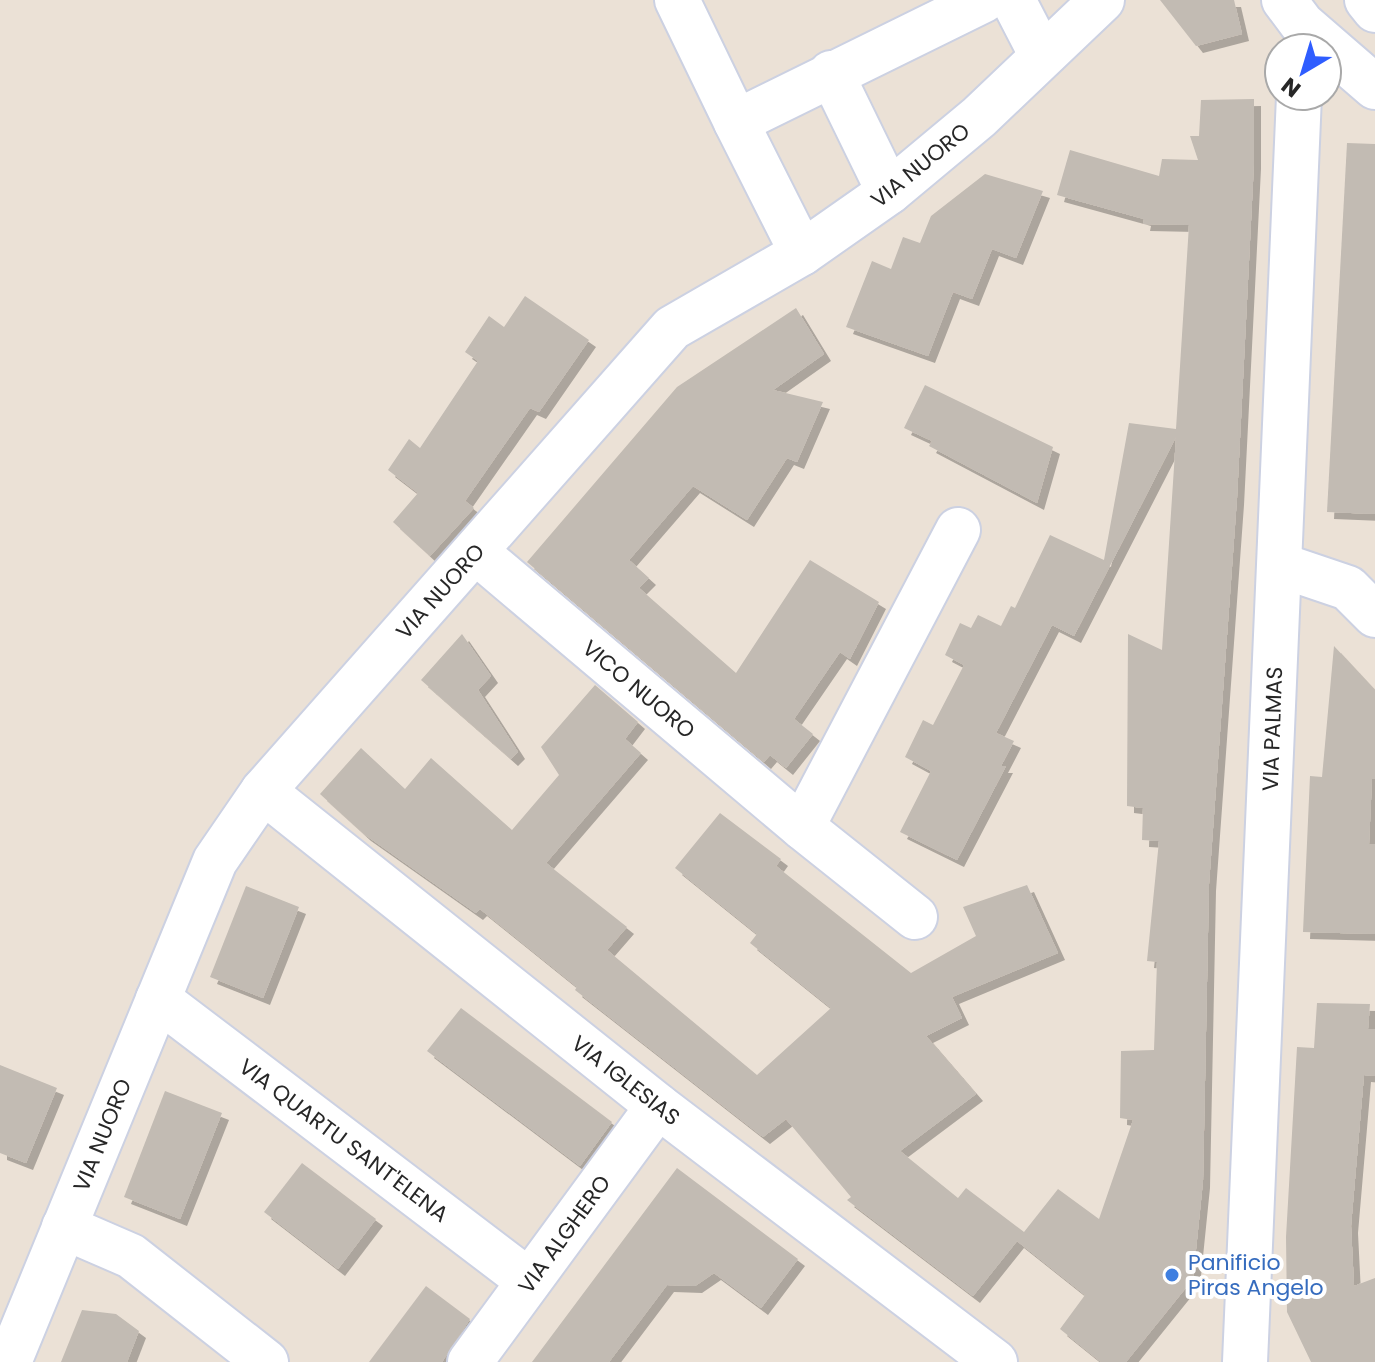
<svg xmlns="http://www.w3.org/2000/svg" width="1375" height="1362" viewBox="0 0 1375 1362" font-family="Poppins,sans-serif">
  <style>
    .building { fill: #c2bbb3; filter: url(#shadow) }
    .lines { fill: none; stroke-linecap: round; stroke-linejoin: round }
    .minor-casing { stroke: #ccd1e2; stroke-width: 48 }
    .minor { stroke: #fff; stroke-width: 44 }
    .shop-dot { fill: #3f7fe0; stroke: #fff; stroke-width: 3 }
    .labels { text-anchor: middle; stroke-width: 8; stroke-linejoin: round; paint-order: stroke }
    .street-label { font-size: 22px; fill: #272727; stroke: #fff }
    .shop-label { font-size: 22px; fill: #366cbe; stroke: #fff; text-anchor: start }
  </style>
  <defs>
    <filter id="shadow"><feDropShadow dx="7" dy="7" stdDeviation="0" flood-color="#0004"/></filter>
  </defs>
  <rect width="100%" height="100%" fill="#ebe1d6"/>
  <g class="building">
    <path d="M1160,0H1234L1242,34L1196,46Z"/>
    <path d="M1254,99V162L1237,498L1209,884L1203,1181L1193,1279L1126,1362H1101L1060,1329L1085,1295L1017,1241L973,1296L847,1200L851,1197L786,1119L763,1137L575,990L577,987L480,909L476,913L364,834L320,794L361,748L405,789L431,758L512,830L559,775L541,747L595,685L638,722L625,739L641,753L546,863L627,927L607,950L757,1075L831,1008L750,943L757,934L675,868L720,813L781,859L776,866L911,973L976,936L963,907L1027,885L1058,953L952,997L962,1018L926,1036L976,1094L900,1151L958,1198L966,1188L1024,1232L1058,1189L1099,1219L1133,1120L1120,1118L1121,1051L1154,1050L1157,962L1147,961L1159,841L1142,840L1143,808L1127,806L1128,634L1162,650L1176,437L1074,636L1052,625L996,733L1014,741L1001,766H1006L957,860L900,832L931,771L905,757L923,720L933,725L964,665L945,655L960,623L971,628L978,615L1001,626L1011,606L1015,608L1050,535L1104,560L1129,423L1176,429L1189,225L1143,224L1144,219L1057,195L1070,150L1159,176L1162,159L1198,160L1190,136H1199L1201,100Z"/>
    <path d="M1347,143L1375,144V514L1327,512Z"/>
    <path d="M985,174L1043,191L1016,258L992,249L972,299L953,292L928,356L846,327L872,261L891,269L903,237L920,243L931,216Z"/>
    <path d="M525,296L589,340L539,412L530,408L465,501L474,508L430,556L393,522L418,493L388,470L409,439L420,448L478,361L465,352L489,316L504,327Z"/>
    <path d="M796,308L824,354L773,390L823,402L797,462L787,458L747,520L693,486L629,560L649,578L639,588L736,673L810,560L879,602L850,659L840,652L794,719L813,734L786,768L770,755L764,762L527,562L677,387Z"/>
    <path d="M925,385L1053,447L1037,503L929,446L932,441L904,428Z"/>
    <path d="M462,634L491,676L478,690L518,752L511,759L421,680Z"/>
    <path d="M1334,646L1375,690V779H1372L1369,844H1375V934L1303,932L1310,776L1322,777Z"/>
    <path d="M246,886L299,907L263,998L210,977Z"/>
    <path d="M1317,1003L1370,1004L1368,1029H1375V1076L1364,1075L1351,1226L1354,1286L1375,1278V1362H1311L1287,1312L1286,1237L1297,1047L1314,1048Z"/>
    <path d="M461,1008L612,1122L580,1166L427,1051Z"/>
    <path d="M0,1065L57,1088L26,1163L0,1153Z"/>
    <path d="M165,1091L222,1113L180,1219L124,1197Z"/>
    <path d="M302,1163L376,1219L338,1269L264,1212Z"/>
    <path d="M677,1168L798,1259L761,1308L714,1273L695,1286L667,1285L609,1362H532Z"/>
    <path d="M426,1286L470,1319L442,1362H369Z"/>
    <path d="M82,1310L116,1314L139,1331L127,1362H61Z"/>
  </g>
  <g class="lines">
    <g class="minor-casing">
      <g id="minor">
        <path d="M677,0L736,122L984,0"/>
        <path d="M1013,0L1042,56"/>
        <path d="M1284,0L1302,24L1375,87"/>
        <path d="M1367,0L1375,10"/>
        <path d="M831,73L889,192"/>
        <path d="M736,122L802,253"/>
        <path d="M476,552L802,827L915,917"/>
        <path d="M1280,565L1348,588L1375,615"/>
        <path d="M263,791L658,1106L995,1362"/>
        <path d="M802,827L958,530"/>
        <path d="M158,999L529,1281"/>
        <path d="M64,1227L131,1256L266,1362"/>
        <path d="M9,1362L215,861L263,791L672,328L802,253L889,192L979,117L1102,0"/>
        <path d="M470,1362L658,1106"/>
        <path d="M1245,1362L1299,96"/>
      </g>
    </g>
    <use href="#minor" class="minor"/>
  </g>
  <circle class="shop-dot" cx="1172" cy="1275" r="8"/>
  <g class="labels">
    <g class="street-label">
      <text transform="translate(920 165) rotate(-39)" y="8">VIA NUORO</text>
      <text transform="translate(440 591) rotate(-48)" y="8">VIA NUORO</text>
      <text transform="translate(639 689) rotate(40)" y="8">VICO NUORO</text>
      <text transform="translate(1272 729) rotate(-88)" y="8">VIA PALMAS</text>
      <text transform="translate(626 1080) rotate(38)" y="8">VIA IGLESIAS</text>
      <text transform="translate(102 1135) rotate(-68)" y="8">VIA NUORO</text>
      <text transform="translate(344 1140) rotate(37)" y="8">VIA QUARTU SANT'ELENA</text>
      <text transform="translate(564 1234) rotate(-54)" y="8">VIA ALGHERO</text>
    </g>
    <g class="shop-label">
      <text x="1188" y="1270">Panificio<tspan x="1188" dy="25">Piras Angelo</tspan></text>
    </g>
  </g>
  <g transform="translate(1303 72) rotate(218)"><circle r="38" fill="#ffffff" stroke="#a9a9a9" stroke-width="2"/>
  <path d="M0-6L14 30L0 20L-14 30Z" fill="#2f5dff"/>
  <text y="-12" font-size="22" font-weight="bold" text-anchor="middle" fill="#272727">N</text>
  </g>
</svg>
